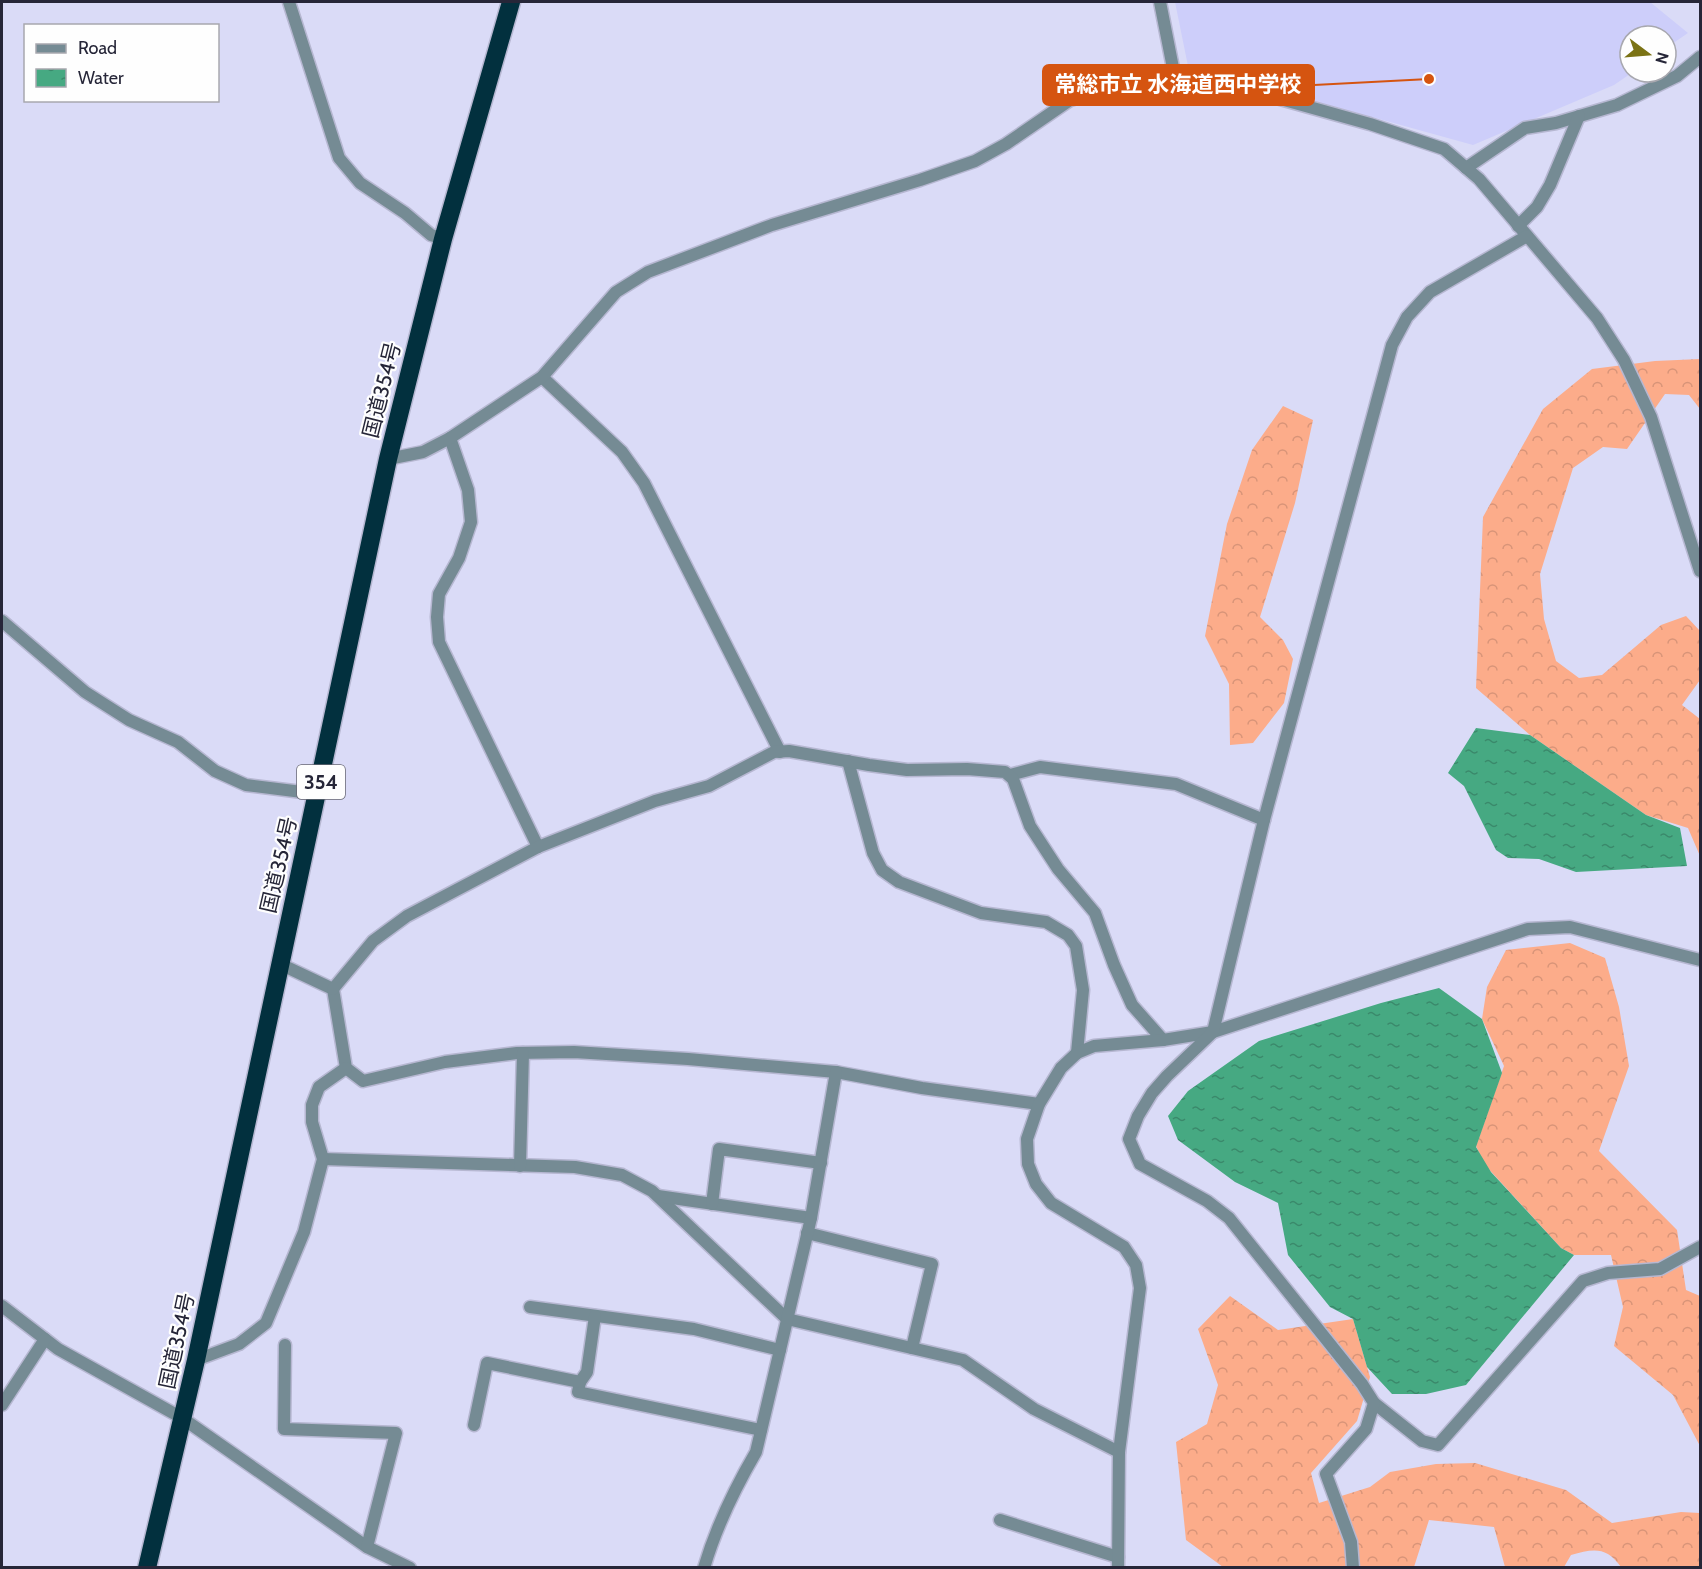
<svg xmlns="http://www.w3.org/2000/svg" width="1702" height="1569" viewBox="0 0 1702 1569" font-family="Cabin,'Noto Sans JP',sans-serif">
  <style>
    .built { fill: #cdcefa }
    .forest { fill: url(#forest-crowns) }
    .water { fill: url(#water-ripples) }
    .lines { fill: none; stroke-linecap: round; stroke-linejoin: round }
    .street-casing { stroke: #b6b7d1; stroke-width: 15 }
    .highway-casing { stroke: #b6b7d1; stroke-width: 21 }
    .street { stroke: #758b94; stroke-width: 12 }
    .highway { stroke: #02303e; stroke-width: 18 }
    .labels { text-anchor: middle; stroke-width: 4.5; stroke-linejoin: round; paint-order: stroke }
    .shield { fill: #fefefe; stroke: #676773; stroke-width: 1.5 }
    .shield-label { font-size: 20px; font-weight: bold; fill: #262638 }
    .street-label { font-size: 21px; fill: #262638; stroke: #fefefe }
    .leader { fill: none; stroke: #d55410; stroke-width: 2 }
    .callout-dot { fill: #d55410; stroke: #fefefe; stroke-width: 2 }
    .callout { fill: #d55410; stroke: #d55410; stroke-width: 2 }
    .callout-label { font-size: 22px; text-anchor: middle; font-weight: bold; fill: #fff }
  </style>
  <defs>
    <pattern id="forest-crowns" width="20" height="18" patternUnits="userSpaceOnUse" patternTransform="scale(1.5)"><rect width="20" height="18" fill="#fcac8a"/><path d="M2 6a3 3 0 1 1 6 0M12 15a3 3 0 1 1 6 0" fill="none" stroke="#d89478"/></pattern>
    <pattern id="water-ripples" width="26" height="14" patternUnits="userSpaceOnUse" patternTransform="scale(1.5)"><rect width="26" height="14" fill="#46a982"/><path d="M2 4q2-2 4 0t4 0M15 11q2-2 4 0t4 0" fill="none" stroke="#3a896b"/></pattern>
  </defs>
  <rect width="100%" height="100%" fill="#dadbf7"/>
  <path class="built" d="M1175,2H1650L1688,33L1666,48V36H1630V72H1633L1614,85L1473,145L1188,66Z"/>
  <g class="forest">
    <path d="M1700,359V409L1689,395L1665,394L1627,449L1603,447L1573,468L1540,574L1544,619L1556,661L1579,678L1602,675L1661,625L1686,616L1700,631V680L1682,705L1700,719V856L1688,828L1646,815L1530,735L1476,688L1483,517L1543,409L1592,369L1655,361Z"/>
    <path d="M1283,406L1313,420L1295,503L1260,617L1283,640L1293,659L1284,703L1253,743L1230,745L1229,684L1205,636L1227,524L1252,450Z"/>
    <path d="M1570,943L1605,958L1619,1007L1629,1066L1599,1151L1677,1230L1686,1290L1700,1296V1446L1673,1395L1614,1346L1623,1307L1611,1255H1574L1561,1248L1485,1165L1476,1146L1504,1066L1482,1019L1487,987L1506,950Z"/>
    <path d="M1230,1296L1278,1330L1353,1319L1370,1377L1357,1421L1311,1473L1319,1503L1370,1487L1390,1472L1436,1464L1475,1463L1566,1490L1612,1523L1681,1512L1700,1513V1567H1621C1606,1546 1593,1549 1571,1555L1564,1567H1505L1494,1527L1429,1520L1414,1567H1223L1186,1540L1176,1442L1207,1424L1218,1385L1198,1329Z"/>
  </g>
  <g class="water">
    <path d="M1476,728L1530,735L1646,815L1680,828L1687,866L1576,872L1539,859L1508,858L1496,850L1464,786L1448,773Z"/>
    <path d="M1439,988L1482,1019L1502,1073L1476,1147L1491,1172L1561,1248L1574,1255L1466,1385L1426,1394H1392L1367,1367L1353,1319L1330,1307L1288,1255L1278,1203L1235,1182L1178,1140L1168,1116L1188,1091L1259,1041L1381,1003Z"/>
  </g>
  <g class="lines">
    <g class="street-casing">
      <g id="street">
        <path d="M289,2L339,158L360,183L405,213L431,235L443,239"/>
        <path d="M1160,2L1175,78"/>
        <path d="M1466,168L1525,128L1556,123L1617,105L1677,76L1700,57"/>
        <path d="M1518,226L1537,207L1550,185L1579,116"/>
        <path d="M542,377L622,452L644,483L780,752"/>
        <path d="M450,438L468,490L471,522L459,558L439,594L437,617L439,642L538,847"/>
        <path d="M388,459L423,452L450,438L542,377L616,292L648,272L772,225L920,180L975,161L1006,144L1070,100L1112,88L1175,78L1241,88L1370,124L1444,149L1479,179L1597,318L1624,360L1651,417L1700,571"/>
        <path d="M2,621L85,692L129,720L178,742L215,771L246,785L318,794"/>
        <path d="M848,761L873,853L882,870L899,882L981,913L1046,922L1068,935L1076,946L1083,990L1077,1053"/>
        <path d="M1010,775L1040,767L1176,784L1264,820"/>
        <path d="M280,964L333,989L346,1068L363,1081L445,1062L517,1053L574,1052L688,1059L836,1072L922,1088L1039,1104"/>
        <path d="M333,989L373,941L407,916L538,847L655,801L709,786L774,752L789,751L869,765L907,770L967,769L1005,772L1013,779L1030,826L1058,869L1095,913L1114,965L1132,1005L1163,1040"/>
        <path d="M323,1159L575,1167L622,1175L652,1191L787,1319L963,1360L1034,1409L1119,1452"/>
        <path d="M520,1166L523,1053"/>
        <path d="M658,1196L811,1218"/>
        <path d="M712,1204L719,1149L821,1163"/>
        <path d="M807,1233L932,1264L912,1348"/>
        <path d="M2,1306L58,1349L182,1418L367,1547L410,1568"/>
        <path d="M530,1307L694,1329L780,1350"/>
        <path d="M285,1345L284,1429L396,1433L367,1547"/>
        <path d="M196,1360L239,1344L266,1323L304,1232L323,1159L312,1122V1105L319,1087L346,1068"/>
        <path d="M580,1382L578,1392L761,1430"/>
        <path d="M1374,1403L1422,1441L1438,1445L1583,1281L1608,1273L1660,1269L1700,1247"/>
        <path d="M2,1405L45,1339"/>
        <path d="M474,1425L487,1363L580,1382L587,1372L595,1316"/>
        <path d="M1000,1520L1118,1557"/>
        <path d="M704,1568C716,1527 735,1488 756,1452L811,1218L836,1072"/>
        <path d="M1118,1568L1119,1452L1140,1288L1136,1265L1124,1247L1051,1203L1036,1184L1028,1164L1027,1139L1039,1104L1061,1068L1077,1053L1094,1046L1163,1040L1213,1032L1528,929L1570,927L1700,960"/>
        <path d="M1353,1568L1351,1542L1326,1474L1366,1429L1374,1403L1362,1384L1229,1218L1207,1201L1140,1164L1129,1139L1138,1116L1152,1093L1167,1076L1213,1032L1264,820L1392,345L1407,317L1430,292L1527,236"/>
      </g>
    </g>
    <g class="highway-casing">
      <path id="highway" d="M147,1568L196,1360L388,459L443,239L511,2"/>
    </g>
    <use href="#street" class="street"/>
    <use href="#highway" class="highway"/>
  </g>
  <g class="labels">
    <rect class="shield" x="297" y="765" width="48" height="34" rx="4.5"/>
    <g class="shield-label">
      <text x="321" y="789">354</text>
    </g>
    <g class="street-label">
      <text transform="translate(382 390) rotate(-76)" y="7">国道354号</text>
      <text transform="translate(279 865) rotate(-77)" y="7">国道354号</text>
      <text transform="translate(177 1341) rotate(-78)" y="7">国道354号</text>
    </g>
  </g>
  <path class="leader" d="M1429 79L1314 85"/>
  <circle class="callout-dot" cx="1429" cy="79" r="6"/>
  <rect class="callout" x="1043" y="65" width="271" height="40" rx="6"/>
  <g class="callout-label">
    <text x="1178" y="92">常総市立 水海道西中学校</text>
  </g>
  <rect width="1702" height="1569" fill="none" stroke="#262638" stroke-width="6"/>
  <rect x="24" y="24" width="195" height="78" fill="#fefefe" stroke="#a8a8af" stroke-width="1.5"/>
  <rect x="36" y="44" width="30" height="9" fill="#758b94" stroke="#a8a8af" stroke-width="1.5"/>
  <text x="78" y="54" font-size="18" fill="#262638">Road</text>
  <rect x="36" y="69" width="30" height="18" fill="url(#water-ripples)" stroke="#a8a8af" stroke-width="1.5"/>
  <text x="78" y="84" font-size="18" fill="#262638">Water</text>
  <g transform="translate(1648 54) rotate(106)"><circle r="28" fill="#fefefe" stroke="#a8a8af" stroke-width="1.5"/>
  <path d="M0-4.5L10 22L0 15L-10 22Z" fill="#7b7315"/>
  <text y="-9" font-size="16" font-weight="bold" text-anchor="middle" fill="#262638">N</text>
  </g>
</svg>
